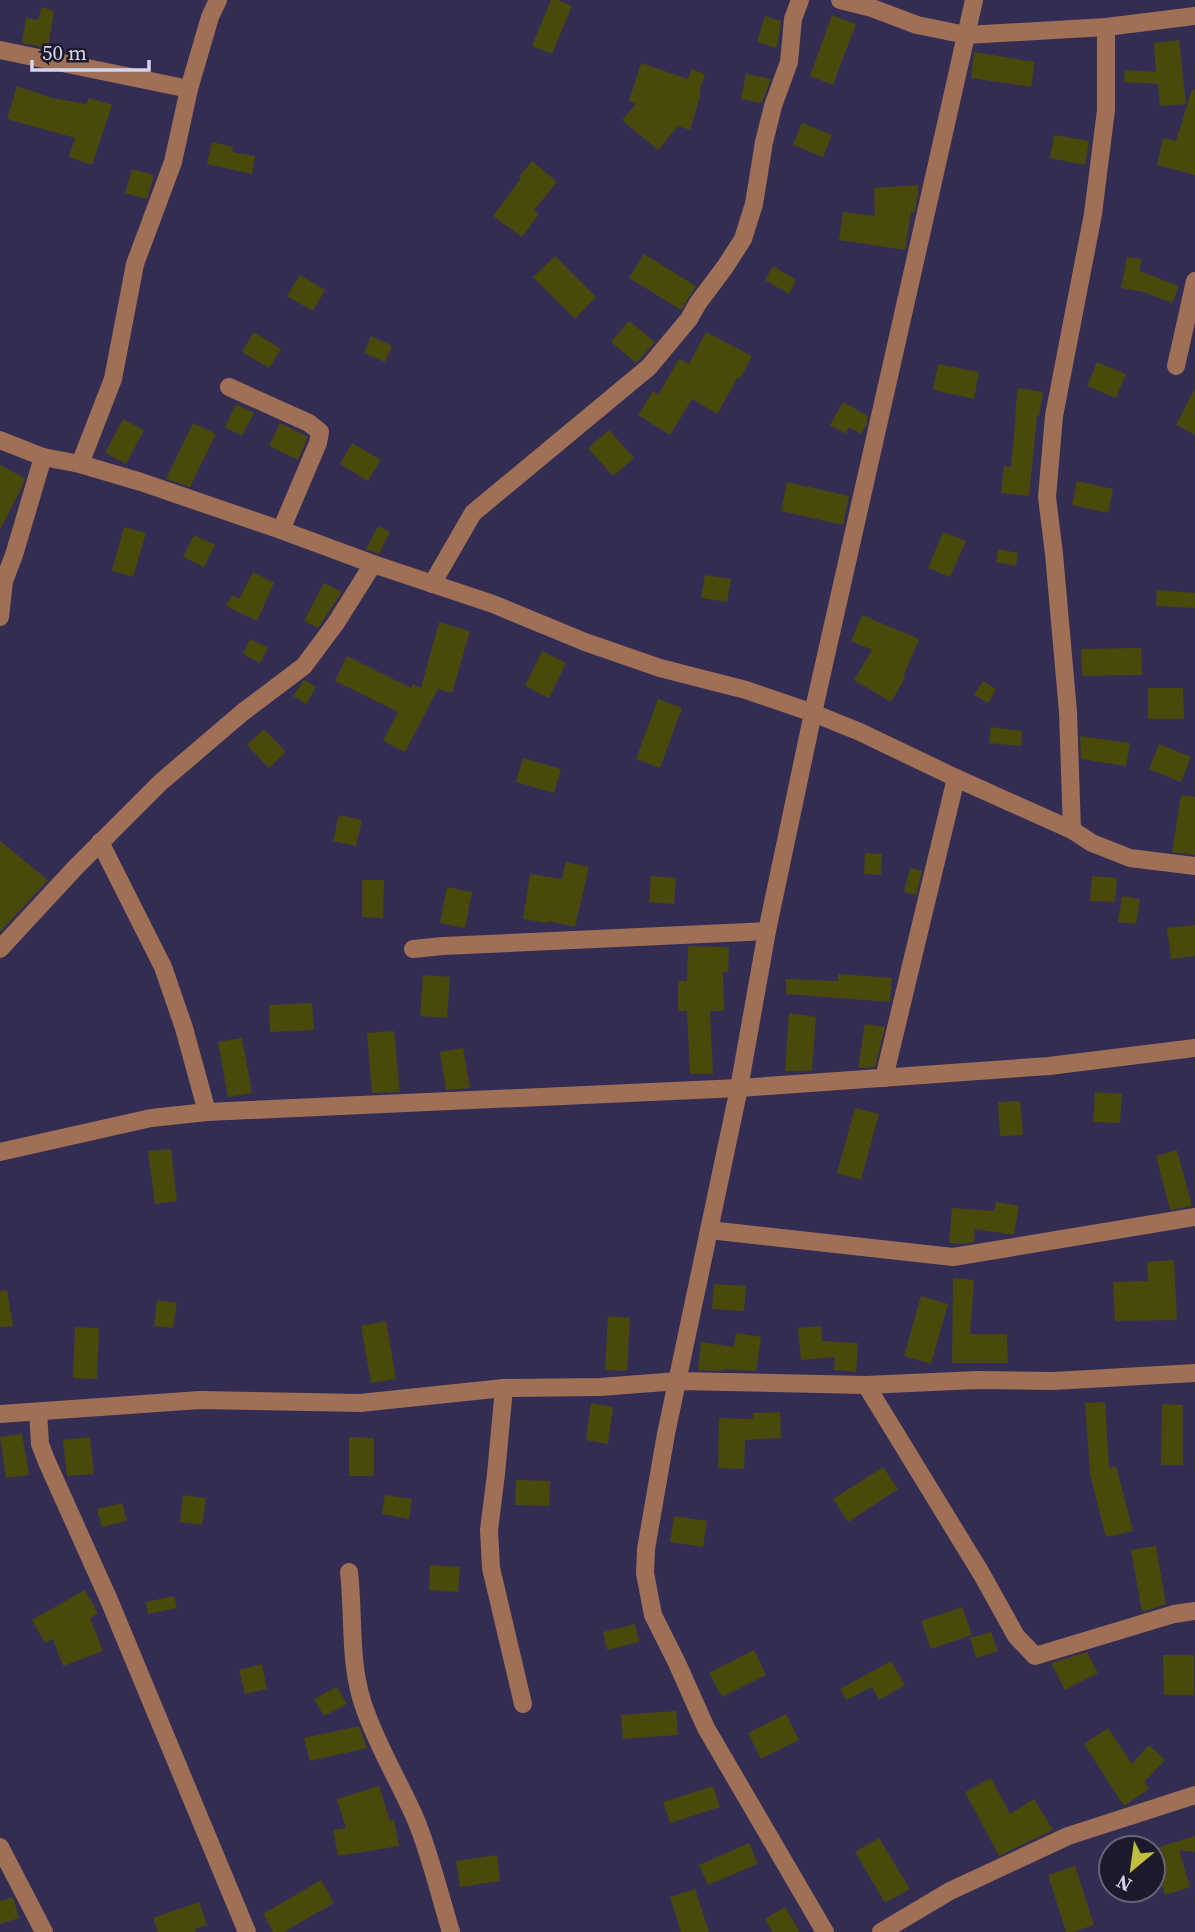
<svg xmlns="http://www.w3.org/2000/svg" width="1195" height="1932" viewBox="0 0 1195 1932" font-family="'Source Serif 4',serif">
  <style>
    .building { fill: #49490c }
    .lines { fill: none; stroke-linecap: round; stroke-linejoin: round }
    .minor { stroke: #9f6f56; stroke-width: 18 }
  </style>
  <rect width="100%" height="100%" fill="#332d54"/>
  <g class="building">
    <path d="M551,0H558L572,6L552,54L532,46Z"/>
    <path d="M42,7L54,11L48,48L22,43L26,18L38,20Z"/>
    <path d="M832,15L856,24L833,85L810,76Z"/>
    <path d="M765,16L781,21L777,48L757,42Z"/>
    <path d="M1179,40L1186,104L1160,106L1158,84L1124,82L1125,70L1156,72L1154,43Z"/>
    <path d="M974,52L1035,62L1031,87L971,78Z"/>
    <path d="M641,63L688,79L691,69L705,74L699,93H701L690,130L678,126L658,150L622,120L636,104L629,101Z"/>
    <path d="M746,74L771,79L762,103L741,99Z"/>
    <path d="M17,86L52,98L86,104L89,98L112,105L92,165L69,157L75,138L7,119Z"/>
    <path d="M1192,89L1195,90V175L1157,165L1163,138L1176,141Z"/>
    <path d="M802,123L832,135L823,157L793,145Z"/>
    <path d="M1054,135L1089,141L1085,165L1050,158Z"/>
    <path d="M212,142L233,147L232,152L255,156L252,174L207,164Z"/>
    <path d="M532,161L557,182L534,210L539,214L522,237L493,216L521,178L519,177Z"/>
    <path d="M132,169L154,175L147,199L125,193Z"/>
    <path d="M918,185V195L915,212H911L905,250L839,240L843,212L875,216L874,188Z"/>
    <path d="M644,254L696,286L681,310L629,278Z"/>
    <path d="M555,256L596,297L575,319L533,277Z"/>
    <path d="M1127,257L1142,259L1139,271L1179,286L1172,303L1144,292L1121,288Z"/>
    <path d="M773,266L796,280L789,294L765,280Z"/>
    <path d="M300,275L325,290L313,311L287,296Z"/>
    <path d="M629,321L655,342L636,363L611,342Z"/>
    <path d="M254,332L281,349L269,368L242,352Z"/>
    <path d="M706,332L752,356L740,379L738,377L717,414L692,399L670,435L638,415L653,391L658,395L679,359L689,364Z"/>
    <path d="M371,336L392,346L385,362L364,353Z"/>
    <path d="M1097,362L1126,374L1116,398L1087,386Z"/>
    <path d="M938,364L979,372L974,399L933,390Z"/>
    <path d="M1018,388L1043,392L1039,416H1037L1029,496L1001,493L1004,466L1011,467L1016,413H1015Z"/>
    <path d="M1195,388V435L1176,425Z"/>
    <path d="M843,402L868,416L867,424L861,434L849,427L846,434L830,425Z"/>
    <path d="M236,404L254,413L242,436L225,427Z"/>
    <path d="M123,419L144,430L126,464L105,453Z"/>
    <path d="M193,423L216,434L190,487L166,479Z"/>
    <path d="M280,423L308,437L298,460L269,446Z"/>
    <path d="M609,430L634,458L613,476L588,448Z"/>
    <path d="M352,443L381,460L368,481L340,464Z"/>
    <path d="M0,465L25,478L22,487L0,530Z"/>
    <path d="M1077,481L1113,489L1108,513L1072,505Z"/>
    <path d="M787,482L849,496L843,525L781,511Z"/>
    <path d="M378,526L390,532L379,554L366,549Z"/>
    <path d="M124,527L146,533L133,577L112,571Z"/>
    <path d="M943,532L966,541L950,577L928,568Z"/>
    <path d="M194,535L215,545L204,567L183,557Z"/>
    <path d="M998,549L1018,553L1016,566L996,562Z"/>
    <path d="M253,572L274,583L257,621L226,606L232,595L239,599Z"/>
    <path d="M705,575L731,579L727,602L701,598Z"/>
    <path d="M324,583L342,592L318,628L304,621Z"/>
    <path d="M1157,590L1195,593V608L1156,606Z"/>
    <path d="M862,615L919,639L903,677L905,678L891,702L854,680L872,650L851,641Z"/>
    <path d="M439,622L470,631L452,693L438,689L405,752L383,741L398,712L335,681L347,656L411,688L413,684L421,688Z"/>
    <path d="M250,639L268,648L260,663L243,654Z"/>
    <path d="M1141,648L1142,675L1082,676L1081,649Z"/>
    <path d="M542,651L566,663L549,698L525,686Z"/>
    <path d="M304,680L316,687L306,704L293,696Z"/>
    <path d="M983,681L996,689L988,703L974,695Z"/>
    <path d="M1148,688H1183L1184,719H1148Z"/>
    <path d="M658,699L682,708L660,768L636,759Z"/>
    <path d="M991,727L1022,731L1021,746L989,743Z"/>
    <path d="M264,729L286,752L269,768L247,745Z"/>
    <path d="M1080,736L1130,743L1126,766L1081,759Z"/>
    <path d="M1159,744L1191,757L1181,782L1149,769Z"/>
    <path d="M523,758L561,769L554,793L516,782Z"/>
    <path d="M1181,795L1195,797V855L1172,852Z"/>
    <path d="M339,815L362,820L356,846L333,841Z"/>
    <path d="M0,841L48,880L0,932Z"/>
    <path d="M865,853L882,854L881,875L864,874Z"/>
    <path d="M566,862L589,867L575,927L549,921V923L523,919L530,874L562,879Z"/>
    <path d="M910,868L922,871L916,895L904,892Z"/>
    <path d="M651,876L676,878L674,904L649,902Z"/>
    <path d="M1092,876L1117,878L1115,902L1090,901Z"/>
    <path d="M362,880H384L383,918L362,917Z"/>
    <path d="M447,887L472,892L465,928L440,923Z"/>
    <path d="M1122,896L1140,899L1136,924L1118,922Z"/>
    <path d="M1195,925V956L1171,959L1167,928Z"/>
    <path d="M688,946L729,947L728,972H723L724,1011H710L713,1074H690L687,1011H678V981H687Z"/>
    <path d="M838,974L892,978L890,1002L786,994V979L838,981Z"/>
    <path d="M423,975L450,977L447,1018L420,1016Z"/>
    <path d="M312,1003L314,1030L270,1032L269,1005Z"/>
    <path d="M789,1013L816,1017L812,1071H785Z"/>
    <path d="M865,1024L885,1027L875,1067L858,1068Z"/>
    <path d="M394,1031L400,1092L372,1093L367,1033Z"/>
    <path d="M242,1038L252,1093L228,1097L218,1042Z"/>
    <path d="M463,1048L470,1088L446,1090L440,1052Z"/>
    <path d="M1095,1092L1122,1094L1120,1123L1093,1122Z"/>
    <path d="M1020,1101L1023,1135L1000,1136L998,1102Z"/>
    <path d="M855,1108L879,1114L861,1180L837,1173Z"/>
    <path d="M171,1149L177,1201L155,1204L148,1151Z"/>
    <path d="M1177,1150L1192,1206L1170,1210L1156,1156Z"/>
    <path d="M996,1202L1019,1206L1014,1235L975,1229L974,1242L962,1244L949,1243L952,1208L994,1211Z"/>
    <path d="M1174,1260L1177,1320L1115,1321L1113,1282L1148,1281L1147,1262Z"/>
    <path d="M953,1278L974,1280L970,1334H1007L1008,1363H952Z"/>
    <path d="M714,1284L746,1286L744,1311L712,1309Z"/>
    <path d="M7,1290L13,1326L0,1327V1291Z"/>
    <path d="M921,1296L948,1304L931,1364L904,1356Z"/>
    <path d="M157,1300L177,1303L173,1328L154,1326Z"/>
    <path d="M608,1316L630,1318L627,1371L605,1370Z"/>
    <path d="M386,1321L396,1379L371,1383L361,1326Z"/>
    <path d="M821,1326L822,1341L858,1343L856,1372L834,1370L835,1357L801,1360L798,1328Z"/>
    <path d="M75,1327L99,1328L97,1379L73,1378Z"/>
    <path d="M736,1333L761,1337L756,1371L723,1369V1371L698,1370L701,1342L734,1347Z"/>
    <path d="M1105,1402L1109,1468L1116,1466L1133,1531L1106,1537L1090,1474L1085,1403Z"/>
    <path d="M591,1403L613,1407L608,1444L586,1440Z"/>
    <path d="M1162,1404L1183,1405V1465H1161Z"/>
    <path d="M780,1412L781,1438L745,1440L744,1469L718,1468L719,1418L753,1419V1413Z"/>
    <path d="M22,1434L29,1475L6,1478L0,1437Z"/>
    <path d="M90,1437L94,1474L67,1476L63,1440Z"/>
    <path d="M349,1437L374,1438V1476H349Z"/>
    <path d="M883,1467L898,1489L848,1522L833,1499Z"/>
    <path d="M516,1480L550,1481L549,1506L515,1505Z"/>
    <path d="M183,1495L206,1498L202,1525L180,1522Z"/>
    <path d="M385,1495L412,1499L409,1519L382,1514Z"/>
    <path d="M122,1503L127,1521L102,1527L97,1509Z"/>
    <path d="M674,1516L707,1521L703,1547L670,1542Z"/>
    <path d="M1156,1546L1166,1604L1142,1612L1131,1550Z"/>
    <path d="M430,1565L460,1567L458,1592L429,1590Z"/>
    <path d="M85,1590L98,1613L90,1618L103,1651L63,1666L53,1639L45,1643L32,1620Z"/>
    <path d="M174,1596L177,1608L148,1614L146,1602Z"/>
    <path d="M962,1607L972,1635L931,1649L921,1621Z"/>
    <path d="M635,1624L639,1642L607,1650L603,1632Z"/>
    <path d="M991,1632L998,1651L976,1658L970,1638Z"/>
    <path d="M754,1650L766,1675L722,1697L709,1673Z"/>
    <path d="M1087,1652L1098,1673L1065,1690L1051,1663Z"/>
    <path d="M1163,1655H1194V1695H1164Z"/>
    <path d="M891,1661L905,1685L879,1700L872,1687L846,1700L840,1689Z"/>
    <path d="M262,1664L267,1689L245,1694L239,1670Z"/>
    <path d="M337,1687L347,1704L324,1716L314,1699Z"/>
    <path d="M676,1711L678,1735L623,1739L621,1715Z"/>
    <path d="M786,1714L799,1740L761,1759L748,1733Z"/>
    <path d="M359,1726L367,1748L310,1761L304,1738Z"/>
    <path d="M1108,1728L1132,1764L1149,1745L1165,1760L1144,1782L1149,1789L1124,1806L1084,1744Z"/>
    <path d="M991,1778L1010,1814L1034,1799L1053,1830L999,1856L965,1792Z"/>
    <path d="M379,1786L390,1821L394,1820L399,1846L338,1856L333,1830L346,1828L337,1799Z"/>
    <path d="M713,1786L720,1807L670,1823L663,1802Z"/>
    <path d="M1195,1836V1852L1179,1850L1190,1887L1165,1895L1153,1855V1849Z"/>
    <path d="M879,1838L910,1889L885,1903L855,1852Z"/>
    <path d="M749,1843L758,1864L708,1885L699,1865Z"/>
    <path d="M497,1855L500,1881L460,1887L456,1861Z"/>
    <path d="M1075,1866L1094,1925L1072,1932H1066L1048,1875Z"/>
    <path d="M321,1880L334,1903L284,1932H273L263,1914Z"/>
    <path d="M695,1889L709,1932H681L670,1897Z"/>
    <path d="M13,1897L19,1918L0,1924V1901Z"/>
    <path d="M199,1902L207,1925L195,1929L196,1932H158L153,1918Z"/>
    <path d="M785,1907L800,1932H773L765,1919Z"/>
  </g>
  <g class="lines">
    <g class="minor">
      <path d="M840,0L872,8L917,25L966,35L1106,27L1195,16"/>
      <path d="M0,50L189,89"/>
      <path d="M1176,366L1195,281"/>
      <path d="M229,387L309,423L320,432L318,443L281,530"/>
      <path d="M0,440L43,457L80,464L141,482L281,530L373,564L493,604L585,642L660,668L746,690L813,713L860,732L956,778L1072,830L1092,843L1130,858L1195,866"/>
      <path d="M80,464L113,379L135,264L173,162L189,89L210,17L218,0"/>
      <path d="M0,583L4,581L14,555L43,457"/>
      <path d="M432,584L473,513L649,367L689,319L698,303L725,267L743,239L754,204L764,142L773,106L789,62L793,19L800,0"/>
      <path d="M0,617L4,581"/>
      <path d="M1072,830L1068,712L1054,554L1047,497L1054,416L1093,214L1106,110V27"/>
      <path d="M100,842L163,967L184,1028L207,1112"/>
      <path d="M0,949L75,868L161,782L243,712L304,666L336,623L373,564"/>
      <path d="M413,949L443,946L767,931"/>
      <path d="M884,1078L956,778"/>
      <path d="M0,1152L151,1118L207,1112L739,1088L1049,1066L1195,1048"/>
      <path d="M709,1230L953,1257L1195,1217"/>
      <path d="M866,1385L981,1573L1016,1636L1035,1656L1174,1614L1195,1611"/>
      <path d="M504,1388L496,1474L489,1530L491,1568L523,1704"/>
      <path d="M38,1412L40,1444L47,1462L109,1600L247,1932"/>
      <path d="M0,1414L200,1400L360,1403L504,1388L600,1387L678,1381L866,1385L977,1380L1053,1381L1195,1373"/>
      <path d="M349,1572C354,1616 349,1662 363,1704C376,1744 399,1781 416,1820C430,1854 440,1896 451,1932"/>
      <path d="M0,1847L44,1932"/>
      <path d="M825,1932L706,1728L677,1663L653,1615L645,1573L646,1549L666,1434L739,1088L767,931L813,713L974,0"/>
      <path d="M881,1932L950,1891L1068,1836L1195,1795"/>
    </g>
  </g>
  <g transform="translate(1132 1869) rotate(209)"><circle r="33" fill="#1b192a" stroke="#656478" stroke-width="2"/>
  <path d="M0-5L12 26L0 18L-12 26Z" fill="#c0be41"/>
  <text y="-10" font-size="19" font-weight="bold" text-anchor="middle" fill="#d5d4ed">N</text>
  </g>
  <path d="M32 60v10h117v-10" fill="none" stroke="#d5d4ed" stroke-width="3.5"/>
  <text x="42" y="60" font-size="21" fill="#d5d4ed" stroke="#1b192a" stroke-width="5" paint-order="stroke">50 m</text>
</svg>
